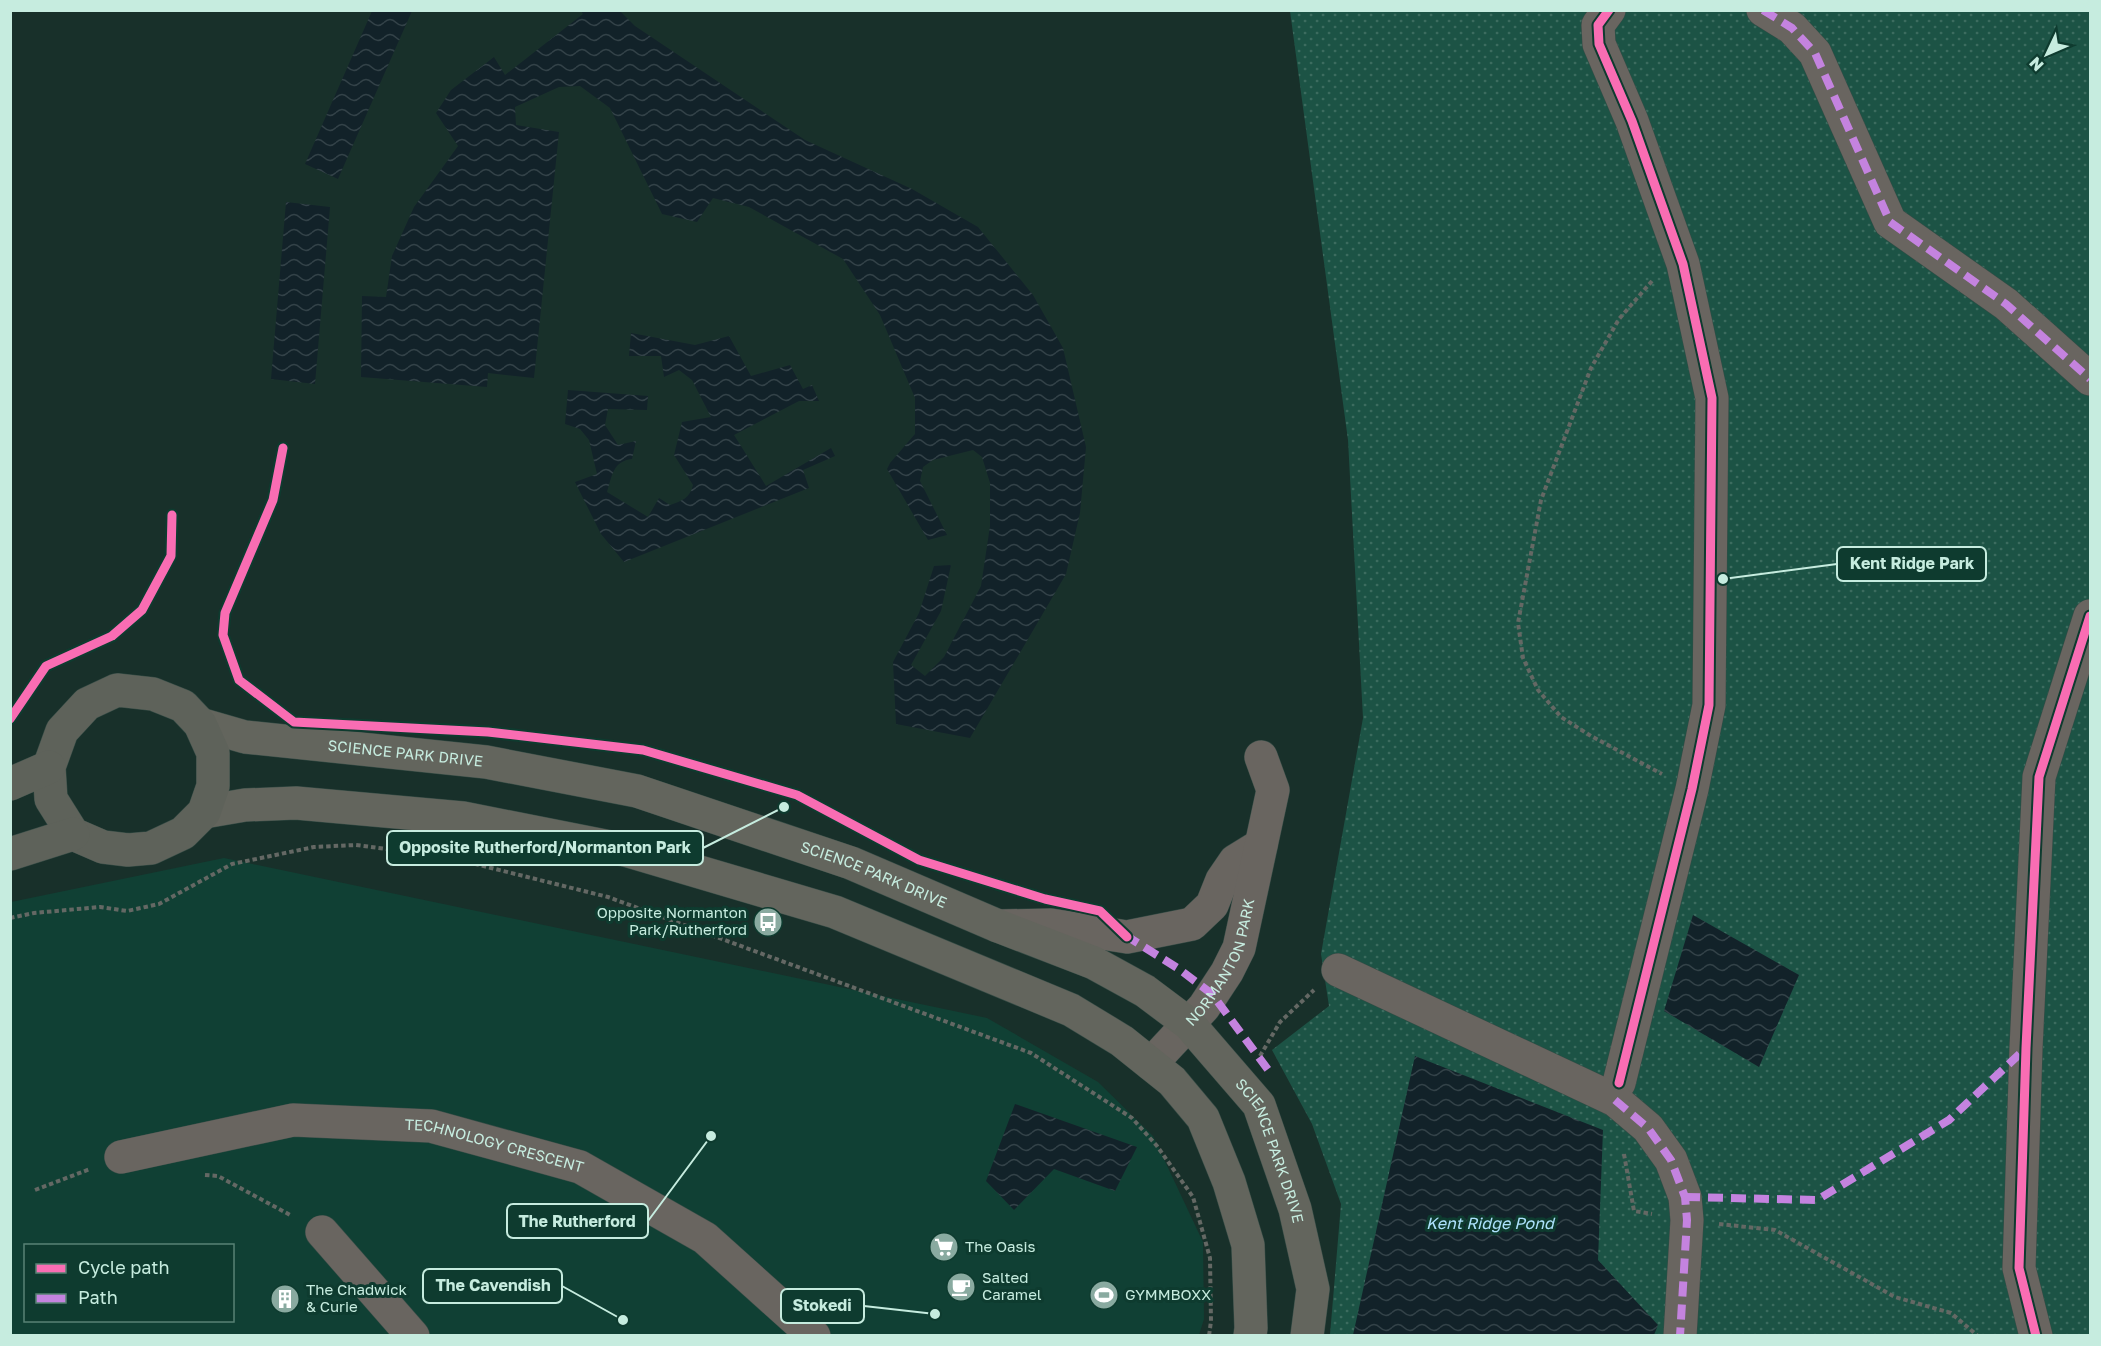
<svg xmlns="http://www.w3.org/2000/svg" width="2101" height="1346" viewBox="0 0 2101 1346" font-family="'Golos Text',sans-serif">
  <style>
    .built { fill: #104034; fill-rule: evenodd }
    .park { fill: url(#park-dots) }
    .water { fill: url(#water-waves) }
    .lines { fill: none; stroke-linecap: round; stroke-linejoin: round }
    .minor-casing { stroke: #364c46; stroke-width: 34 }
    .major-casing { stroke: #364c46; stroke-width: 34 }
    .highway-casing { stroke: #364c46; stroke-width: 34 }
    .path { stroke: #646864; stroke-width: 4; stroke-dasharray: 4.5 3; stroke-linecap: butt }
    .minor { stroke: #696560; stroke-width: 33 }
    .major { stroke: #63655d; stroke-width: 33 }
    .highway { stroke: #5e625a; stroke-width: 33 }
    .quiet { stroke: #c483df; stroke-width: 8; stroke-dasharray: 15 8; stroke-linecap: butt }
    .cycleway-casing { stroke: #0e3b2f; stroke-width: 13 }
    .cycleway { stroke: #f96db3; stroke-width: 9 }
    .labels { text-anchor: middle; stroke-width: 6; stroke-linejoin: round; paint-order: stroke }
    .street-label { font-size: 15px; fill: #c6ecdf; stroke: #0e3b2f }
    .poi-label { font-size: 15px; fill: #c6ecdf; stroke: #0e3b2f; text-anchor: start }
    .water-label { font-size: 16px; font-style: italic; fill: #ade1fc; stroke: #0e3b2f }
    .leader { fill: none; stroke: #c6ecdf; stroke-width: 2 }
    .callout-dot { fill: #c6ecdf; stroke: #0e3b2f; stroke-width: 2 }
    .callout { fill: #0e3b2f; stroke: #c6ecdf; stroke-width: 2 }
    .callout-label { font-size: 16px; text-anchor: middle; font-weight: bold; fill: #c6ecdf }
  </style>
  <defs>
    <pattern id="park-dots" width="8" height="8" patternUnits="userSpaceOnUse" patternTransform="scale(1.5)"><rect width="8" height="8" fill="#1c5345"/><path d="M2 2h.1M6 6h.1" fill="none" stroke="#3c6c5f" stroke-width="1.8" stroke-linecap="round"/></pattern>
    <pattern id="water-waves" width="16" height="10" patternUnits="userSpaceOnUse" patternTransform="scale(1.5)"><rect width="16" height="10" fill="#122229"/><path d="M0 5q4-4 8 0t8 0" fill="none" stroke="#334248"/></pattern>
  </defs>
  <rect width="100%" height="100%" fill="#18302a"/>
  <path class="built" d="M224,858L987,1018L1098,1082L1153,1136L1203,1242L1204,1319L1199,1335L11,1336V902ZM26,1246H232V1320H26Z"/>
  <path class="park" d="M1290,11H2090V1335H1330L1341,1204L1312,1124L1272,1050L1329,1006L1321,954L1363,718L1348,440Z"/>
  <g class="water">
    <path d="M372,11H412L338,179L305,164Z"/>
    <path d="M581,11H620L635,26L805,140L912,189L978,227L1033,295L1063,348L1086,447L1080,513L1066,574L970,738L896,724L893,662L919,613L934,566L951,565L941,611L911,665L925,676L944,657L981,586L990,526V483L982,457L973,450L933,460L923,467L920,481L947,535L928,540L887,469L890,463L915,434V398L880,315L843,259L749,207L713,198L697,222L662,214L610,108L580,86L559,87L515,107L516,125L559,132L534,378L488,373L487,387L361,377L362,296L386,297L392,256L414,207L458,146L436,113L451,90L494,57L505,75L583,14Z"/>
    <path d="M286,202L330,207L315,384L271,379Z"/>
    <path d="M631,333L695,345L729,336L751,376L790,365L803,389L812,385L819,401H799L734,435L766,486L831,448L835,456L803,470L809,488L624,562L601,534L575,482L597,474L589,440L580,429L565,424L568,390L648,396L647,410L608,409L605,425L618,445L636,441L632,459C613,461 612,476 607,492L648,517L659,498L670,505C682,501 690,498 693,485L674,455L682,422L711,417L692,380L679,370L664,377L661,356H629Z"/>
    <path d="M1693,915L1799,975L1759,1067L1664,1011Z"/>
    <path d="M1415,1056L1603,1130L1598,1260L1658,1325L1654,1335H1353Z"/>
    <path d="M1015,1104L1137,1147L1115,1191L1054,1169L1014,1210L986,1181Z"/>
  </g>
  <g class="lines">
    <g class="minor-casing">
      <g id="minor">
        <path d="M1609,10L1598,25L1599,44L1632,121L1683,264L1712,398L1709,705L1692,789L1619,1083"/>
        <path d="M1763,10L1792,28L1815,53L1890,222L2006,304L2090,379"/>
        <path d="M998,926L1051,925L1127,937L1192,924L1212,905L1222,880L1235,861L1261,845"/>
        <path d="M1338,970L1615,1100L1648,1128L1671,1160L1685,1197L1687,1220L1680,1336"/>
        <path id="s1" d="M1151,1064L1204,1007L1227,972L1239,948L1273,790L1261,757"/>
        <path id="s2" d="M121,1157L293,1120L431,1126L580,1167L705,1238L814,1336"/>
        <path d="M322,1232L413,1336"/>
        <path d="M2036,1336L2019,1268L2026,1048L2039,777L2090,616"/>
      </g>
    </g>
    <g class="major-casing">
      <g id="major">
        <path id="s3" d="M200,724L245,737L486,762L637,791L851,863L998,926L1094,963L1145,991L1189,1024L1259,1105L1295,1209L1313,1289L1307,1336"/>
        <path d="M204,812L245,805L296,803L463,818L625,850L835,912L1071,1010L1122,1041L1172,1081L1203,1118L1229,1182L1248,1245L1251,1328L1250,1336"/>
      </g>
    </g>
    <g class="highway-casing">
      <g id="highway">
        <path d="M117,690L153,694L183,706L200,724L213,753V786L204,812L183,833L151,848L128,850L103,847L73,834L51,799L49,767L62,731L87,704Z"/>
        <path d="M10,784L49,767"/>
        <path d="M10,854L73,834"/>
      </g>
    </g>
    <g class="path">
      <path d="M1652,281L1619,319L1591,368L1541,500L1518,623L1523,658L1538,690L1561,717L1591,736L1662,774"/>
      <path d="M223,635L225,613L273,500L283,448"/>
      <path d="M10,719L46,666L112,636L142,610L171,556L172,515"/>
      <path d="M10,918L34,913L100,907L127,911L159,904L232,864L314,847L356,845L447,857L608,897L1031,1053L1132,1118L1157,1146L1193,1197L1210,1258L1211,1321L1209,1336"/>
      <path d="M1260,1056L1280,1022L1314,990"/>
      <path d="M1624,1154L1634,1211L1652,1214"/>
      <path d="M205,1175L218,1176L292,1216"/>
      <path d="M35,1190L90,1169"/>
      <path d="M1719,1224L1775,1230L1895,1297L1951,1313L1978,1336"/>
    </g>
    <use href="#minor" class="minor"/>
    <use href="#major" class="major"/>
    <use href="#highway" class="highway"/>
    <g class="quiet">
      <path d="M1763,10L1792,28L1815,53L1890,222L2006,304L2090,379"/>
      <path d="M1125,935L1179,969L1212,994L1269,1071"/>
      <path d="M1615,1100L1648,1128L1671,1160L1685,1197L1687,1220L1680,1336"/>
      <path d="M1685,1197L1817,1200L1949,1120L2026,1048"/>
    </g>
    <g class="cycleway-casing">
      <g id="cycleway">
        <path d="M1609,10L1598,25L1599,44L1632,121L1683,264L1712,398L1709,705L1692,789L1619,1083"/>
        <path d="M283,448L273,500L225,613L223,635L239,680L294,722L488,732L643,750L797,795L919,860L1045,899L1100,911L1127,937"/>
        <path d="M10,719L46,666L112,636L142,610L171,556L172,515"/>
        <path d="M2036,1336L2019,1268L2026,1048L2039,777L2090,616"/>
      </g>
    </g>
    <use href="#cycleway" class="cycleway"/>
  </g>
  <defs>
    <g id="bus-disc" transform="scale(1.5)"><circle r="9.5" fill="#89aaa0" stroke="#0e3b2f"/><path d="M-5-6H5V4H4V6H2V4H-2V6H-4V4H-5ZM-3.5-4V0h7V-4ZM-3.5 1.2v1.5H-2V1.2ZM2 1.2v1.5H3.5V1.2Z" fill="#fff"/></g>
    <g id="supermarket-disc" transform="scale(1.5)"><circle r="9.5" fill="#89aaa0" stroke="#0e3b2f"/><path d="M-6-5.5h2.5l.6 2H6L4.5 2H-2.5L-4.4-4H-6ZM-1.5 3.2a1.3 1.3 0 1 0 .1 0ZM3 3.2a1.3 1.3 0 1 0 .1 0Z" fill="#fff"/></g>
    <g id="cafe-disc" transform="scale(1.5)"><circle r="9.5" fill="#89aaa0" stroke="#0e3b2f"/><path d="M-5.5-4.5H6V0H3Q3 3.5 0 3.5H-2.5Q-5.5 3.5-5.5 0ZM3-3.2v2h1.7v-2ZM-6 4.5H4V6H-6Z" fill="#fff"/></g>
    <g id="stadium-disc" transform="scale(1.5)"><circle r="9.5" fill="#89aaa0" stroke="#0e3b2f"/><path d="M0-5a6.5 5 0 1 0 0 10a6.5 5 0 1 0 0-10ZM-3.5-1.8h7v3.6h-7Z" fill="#fff"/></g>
    <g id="building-disc" transform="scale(1.5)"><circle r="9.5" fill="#89aaa0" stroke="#0e3b2f"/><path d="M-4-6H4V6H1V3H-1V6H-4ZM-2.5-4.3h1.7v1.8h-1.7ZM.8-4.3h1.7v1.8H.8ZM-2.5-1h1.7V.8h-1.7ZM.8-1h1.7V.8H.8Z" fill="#fff"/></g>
  </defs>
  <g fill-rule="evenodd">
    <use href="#bus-disc" x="768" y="922"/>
    <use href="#supermarket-disc" x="944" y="1247"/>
    <use href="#cafe-disc" x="961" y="1287"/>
    <use href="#stadium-disc" x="1104" y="1295"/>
    <use href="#building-disc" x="285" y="1299"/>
  </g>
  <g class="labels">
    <g class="street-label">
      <text dy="5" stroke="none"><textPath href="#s3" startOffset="208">SCIENCE PARK DRIVE</textPath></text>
      <text dy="5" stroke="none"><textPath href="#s3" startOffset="694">SCIENCE PARK DRIVE</textPath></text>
      <text dy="5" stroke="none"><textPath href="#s1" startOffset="126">NORMANTON PARK</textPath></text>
      <text dy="5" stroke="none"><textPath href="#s2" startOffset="380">TECHNOLOGY CRESCENT</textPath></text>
      <text dy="5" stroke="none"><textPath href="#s3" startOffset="1198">SCIENCE PARK DRIVE</textPath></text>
    </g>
    <g class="poi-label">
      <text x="747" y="918" text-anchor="end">Opposite Normanton<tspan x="747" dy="17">Park/Rutherford</tspan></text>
      <text x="965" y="1252">The Oasis</text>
      <text x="982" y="1283">Salted<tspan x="982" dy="17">Caramel</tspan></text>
      <text x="306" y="1295">The Chadwick<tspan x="306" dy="17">&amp; Curie</tspan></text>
      <text x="1125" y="1300">GYMMBOXX</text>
    </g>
    <g class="water-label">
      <text x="1490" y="1229">Kent Ridge Pond</text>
    </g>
  </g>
  <path class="leader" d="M1723 579L1837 564M784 807L703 848M711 1136L648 1221M623 1320L562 1286M935 1314L864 1306"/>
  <g class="callout-dot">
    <circle cx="1723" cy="579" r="6"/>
    <circle cx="784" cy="807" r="6"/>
    <circle cx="711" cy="1136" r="6"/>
    <circle cx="623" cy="1320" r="6"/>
    <circle cx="935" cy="1314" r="6"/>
  </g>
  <g class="callout">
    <rect x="1837" y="547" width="149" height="34" rx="6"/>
    <rect x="387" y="831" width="316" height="34" rx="6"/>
    <rect x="507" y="1204" width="141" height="34" rx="6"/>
    <rect x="423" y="1269" width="139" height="34" rx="6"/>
    <rect x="781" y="1289" width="83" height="34" rx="6"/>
  </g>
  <g class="callout-label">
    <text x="1912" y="569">Kent Ridge Park</text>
    <text x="545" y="853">Opposite Rutherford/Normanton Park</text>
    <text x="577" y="1227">The Rutherford</text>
    <text x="493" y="1291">The Cavendish</text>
    <text x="822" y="1311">Stokedi</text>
  </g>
  <rect width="2101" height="1346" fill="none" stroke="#c6ecdf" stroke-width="24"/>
  <rect x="24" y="1244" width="210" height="78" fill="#0e3b2f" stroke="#588275" stroke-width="1.5"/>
  <rect x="36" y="1264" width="30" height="9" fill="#f96db3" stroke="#588275" stroke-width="1.5"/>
  <text x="78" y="1274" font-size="18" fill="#c6ecdf">Cycle path</text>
  <rect x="36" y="1294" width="30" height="9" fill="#c483df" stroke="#588275" stroke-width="1.5"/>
  <text x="78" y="1304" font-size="18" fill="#c6ecdf">Path</text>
  <g transform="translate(2047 54) rotate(226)" stroke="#0e3b2f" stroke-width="4.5" paint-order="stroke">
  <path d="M0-4.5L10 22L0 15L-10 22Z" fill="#c6ecdf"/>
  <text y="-9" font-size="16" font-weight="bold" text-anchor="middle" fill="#c6ecdf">N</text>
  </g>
</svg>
